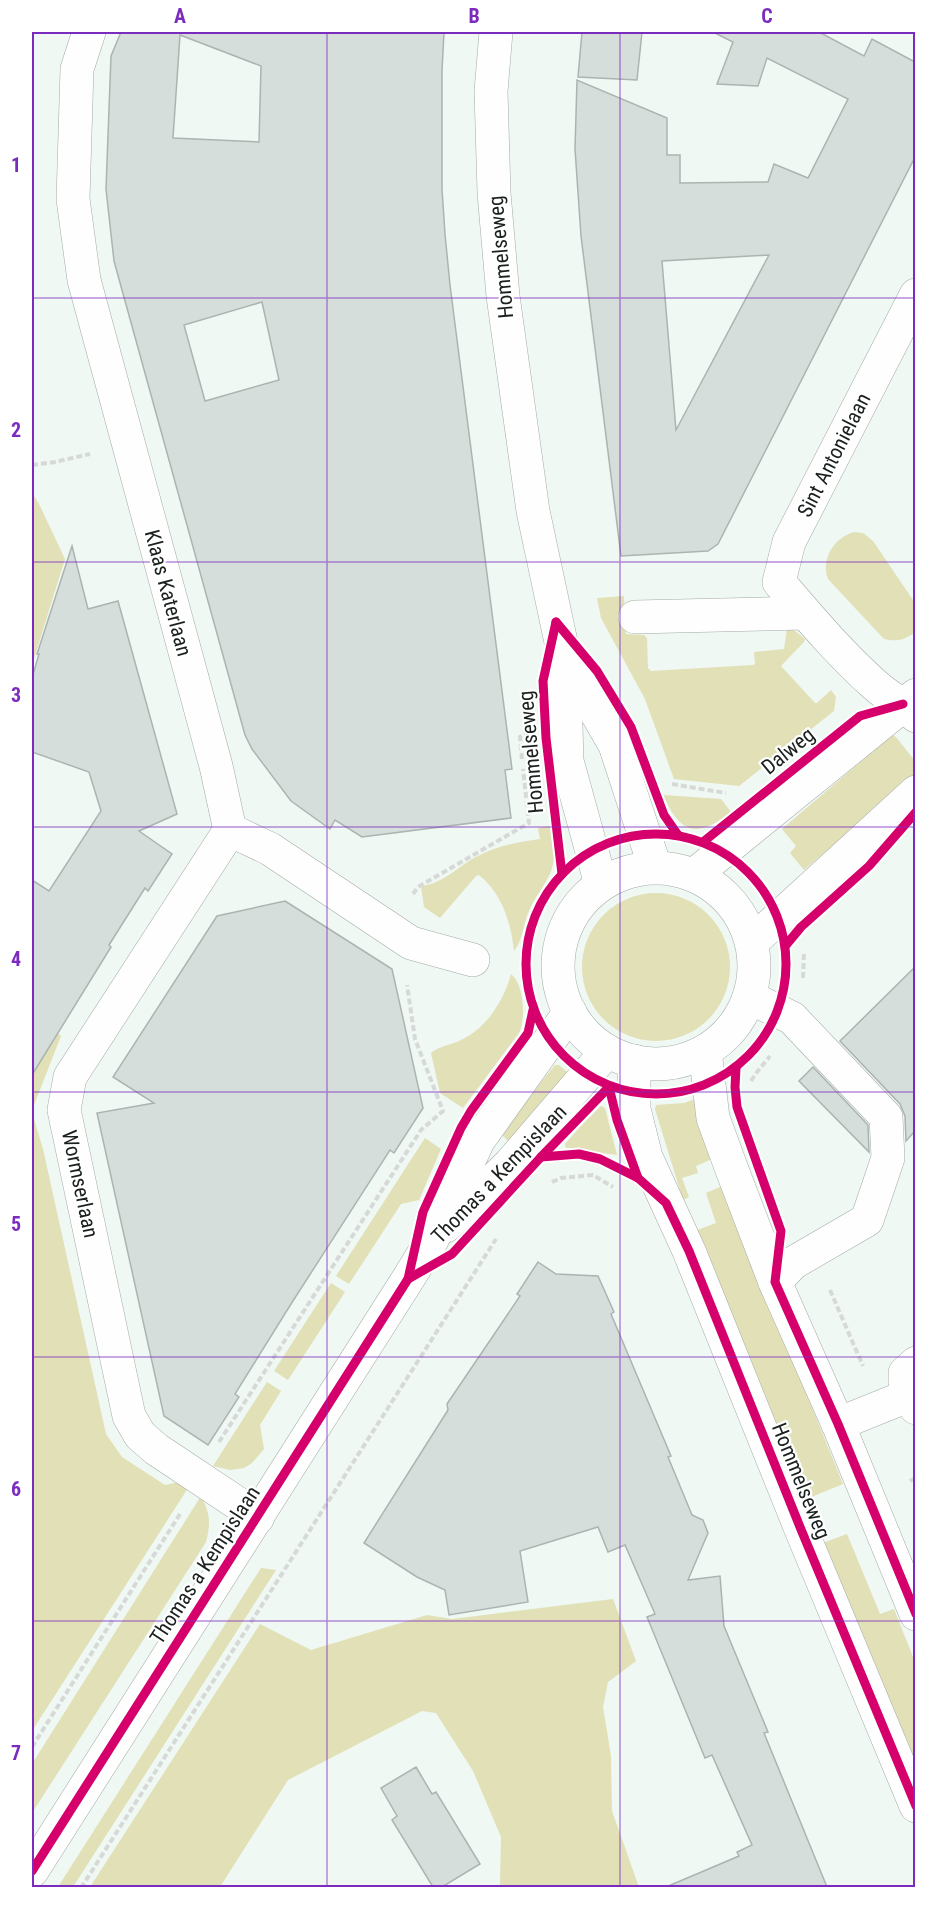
<svg xmlns="http://www.w3.org/2000/svg" width="947" height="1919" viewBox="0 0 947 1919" font-family="'Roboto Condensed',sans-serif">
  <style>
    .green { fill: #e1e0b6 }
    .building { fill: #d6dedb; stroke: #acb4b2; stroke-width: 1.5; fill-rule: evenodd }
    .lines { fill: none; stroke-linecap: round; stroke-linejoin: round }
    .minor-casing { stroke: #a4aaa7; stroke-width: 34 }
    .path { stroke: #d7d9d8; stroke-width: 4; stroke-dasharray: 6 3; stroke-linecap: butt }
    .minor { stroke: #fdfefd; stroke-width: 33 }
    .cycleway-casing { stroke: #fff; stroke-width: 13 }
    .cycleway { stroke: #d6006c; stroke-width: 9 }
    .grid { fill: none; stroke: #7b2cbf; stroke-width: 1.5; stroke-opacity: 0.55 }
    .labels { text-anchor: middle; stroke-width: 4.5; stroke-linejoin: round; paint-order: stroke }
    .street-label { font-size: 21px; fill: #1a201d; stroke: #fff }
    .neatline { fill: none; stroke: #7b2cbf; stroke-width: 2 }
    .grid-label { font-size: 20px; text-anchor: middle; font-weight: bold; fill: #7b2cbf }
  </style>
  <rect width="100%" height="100%" fill="#eff8f3"/>
  <g class="green">
    <path d="M32,493L39,504L65,559L32,665Z"/>
    <path d="M854,532L863,533L873,541L915,603V632C905,640 897,642 884,639L828,579C820,559 835,537 854,532Z"/>
    <path d="M624,596L626,634L644,635L647,638L648,668L651,671L753,665L755,664L754,652L784,649L787,628L795,631L805,639L804,642L781,666L815,703H817L831,690L836,697L834,711L739,786L674,779L645,699L601,618L597,598Z"/>
    <path d="M892,735L895,736L915,761V776L804,870L790,853L796,846L782,829Z"/>
    <path d="M663,795L721,799L731,812C696,839 681,834 663,795Z"/>
    <path d="M550,826C553,839 556,852 553,864C550,881 535,895 529,911C523,924 523,940 514,951C511,923 502,893 479,875L476,876L440,918L424,907L421,886C444,884 460,864 480,855C499,845 519,842 540,839L538,828Z"/>
    <circle cx="656" cy="967" r="74"/>
    <path d="M511,974C524,984 526,1019 519,1033L463,1108L440,1093L431,1053C439,1046 451,1045 461,1040C487,1028 504,1000 511,974Z"/>
    <path d="M32,1009L61,1036L32,1110Z"/>
    <path d="M555,1065H559L568,1073L510,1143L502,1135L501,1132Z"/>
    <path d="M695,1099L712,1159L696,1166L698,1173L682,1178L689,1197L683,1200L655,1109L656,1105L684,1103Z"/>
    <path d="M601,1106L605,1108L617,1155L566,1148L565,1144L580,1127Z"/>
    <path d="M32,1112L43,1149L106,1434L122,1457L165,1485L179,1482L190,1485L32,1731Z"/>
    <path d="M425,1138L441,1149L419,1200L401,1204L349,1284L336,1276Z"/>
    <path d="M722,1186L843,1484L804,1500L695,1231L716,1223L706,1193Z"/>
    <path d="M331,1283L345,1292L288,1380L274,1371Z"/>
    <path d="M267,1382L281,1391L260,1425L264,1449L252,1463L244,1468L230,1470L213,1466Z"/>
    <path d="M201,1496C210,1514 211,1522 206,1542L32,1813V1764Z"/>
    <path d="M847,1534L880,1614L894,1609L915,1662V1771L823,1543Z"/>
    <path d="M261,1568L276,1570L73,1887H58Z"/>
    <path d="M613,1599L636,1661L608,1682L603,1707L611,1756L612,1811L639,1887H500L501,1837L473,1771L436,1713L422,1711L288,1780L220,1887H90L260,1624L311,1650L427,1615L452,1619Z"/>
  </g>
  <g class="building">
    <path d="M121,32H444L442,71V189L445,234L450,285L512,769L505,770L511,818L362,837L335,820L330,829L291,801L252,749L245,735L114,261L106,189L111,56ZM180,35L261,66L259,142L173,138ZM262,302L279,380L205,401L184,325Z"/>
    <path d="M582,32H642L637,80L578,77Z"/>
    <path d="M713,32H819L864,56L872,39L915,62V157L718,544L708,551L621,556L581,236L575,149L577,80L667,118V155H680V183L768,182L774,164L808,178L848,99L767,58L758,86L717,84L733,42ZM769,255L676,430L662,261Z"/>
    <path d="M72,546L88,609L118,601L177,814L139,831L172,854L148,891L145,888L109,945L111,947L32,1075V880L49,891L101,811L89,772L32,752V678L39,654H37Z"/>
    <path d="M285,901L392,969L423,1108L394,1153L390,1150L291,1304L235,1394L239,1397L208,1445L164,1416L97,1113L154,1103L113,1077L217,916Z"/>
    <path d="M915,967V1131L906,1141L905,1116L900,1104L840,1041Z"/>
    <path d="M813,1067L868,1125L869,1152L799,1081Z"/>
    <path d="M538,1262L556,1274L598,1276L614,1312L611,1314L671,1456L668,1457L692,1515L703,1520L708,1533L688,1580L720,1576L724,1626L768,1732L764,1733L827,1887H666L739,1856L737,1852L752,1845L712,1755L705,1758L647,1617L655,1614L625,1545L608,1552L598,1527L520,1551L528,1602L449,1615L445,1590L417,1577L364,1543L448,1410L447,1404L520,1296L517,1294Z"/>
    <path d="M416,1767L432,1794L436,1792L480,1864L442,1887H433L392,1820L397,1816L381,1788Z"/>
  </g>
  <g class="lines">
    <g class="minor-casing">
      <g id="minor">
        <path d="M89,32L77,69L73,199L84,280L216,766L230,830"/>
        <path d="M496,32L491,91L494,193L503,296L533,511L564,656L567,761L601,884"/>
        <path d="M916,295L789,542L779,582C809,617 840,654 875,685C888,697 903,704 916,716"/>
        <path d="M635,617L805,613"/>
        <path d="M566,660L615,745L655,867"/>
        <path d="M230,830L70,1077L64,1110L129,1416L140,1435L156,1449L258,1517"/>
        <path d="M230,830L270,849L411,943L473,960"/>
        <circle cx="656" cy="966" r="98"/>
        <path d="M694,875L916,695"/>
        <path d="M752,942L916,792"/>
        <path d="M749,997L792,1018L886,1117L888,1158L867,1220L793,1263L775,1282"/>
        <path d="M705,1051L713,1118L732,1170L775,1282L838,1424L916,1614"/>
        <path d="M634,1061V1109L646,1157L689,1251L800,1527L916,1806"/>
        <path d="M446,1226L510,1164L607,1051"/>
        <path d="M916,1363L905,1373V1383L916,1408"/>
        <path d="M838,1424L910,1395"/>
        <path d="M32,1871L408,1279L432,1240L478,1141L570,1012"/>
      </g>
    </g>
    <g class="path">
      <path d="M32,465L55,462L90,454"/>
      <path d="M522,759L520,737L526,733"/>
      <path d="M672,784L726,793"/>
      <path d="M413,894L418,887L529,823L523,769"/>
      <path d="M803,978L804,953"/>
      <path d="M751,1081L757,1072L770,1056"/>
      <path d="M552,1182L561,1178L593,1175L613,1187"/>
      <path d="M830,1290L863,1366"/>
      <path d="M219,1442L421,1130L443,1111L415,1039L407,985"/>
      <path d="M910,1481L916,1478"/>
      <path d="M32,1747L180,1514"/>
      <path d="M81,1888L496,1239"/>
    </g>
    <use href="#minor" class="minor"/>
    <g class="cycleway-casing">
      <g id="cycleway">
        <path d="M556,622L543,681L546,738L562,874"/>
        <path d="M556,622L597,671L631,727L664,815L678,835"/>
        <circle cx="656" cy="964" r="130"/>
        <path d="M703,842L860,716L903,704"/>
        <path d="M786,945L801,927L869,866L916,812"/>
        <path d="M736,1068L735,1087L737,1107L781,1231L775,1282L838,1424L916,1614"/>
        <path d="M609,1087L617,1120L638,1178"/>
        <path d="M541,1157L579,1154L600,1159L638,1178L666,1203L689,1251L800,1527L916,1806"/>
        <path d="M408,1279L452,1254L541,1157L609,1087"/>
        <path d="M32,1871L408,1279L423,1212L461,1128L471,1111L528,1033L533,1010"/>
      </g>
    </g>
    <use href="#cycleway" class="cycleway"/>
  </g>
  <path class="grid" d="M327,32V1888M620,32V1888M32,298H916M32,562H916M32,827H916M32,1092H916M32,1357H916M32,1621H916"/>
  <g class="labels">
    <g class="street-label">
      <text transform="translate(501 257) rotate(-95)" y="7">Hommelseweg</text>
      <text transform="translate(834 455) rotate(-63)" y="7">Sint Antonielaan</text>
      <text transform="translate(168 593) rotate(75)" y="7">Klaas Katerlaan</text>
      <text transform="translate(788 751) rotate(-39)" y="7">Dalweg</text>
      <text transform="translate(531 752) rotate(-95)" y="7">Hommelseweg</text>
      <text transform="translate(499 1174) rotate(-46)" y="7">Thomas a Kempislaan</text>
      <text transform="translate(80 1184) rotate(78)" y="7">Wormserlaan</text>
      <text transform="translate(801 1481) rotate(68)" y="7">Hommelseweg</text>
      <text transform="translate(205 1565) rotate(-57)" y="7">Thomas a Kempislaan</text>
    </g>
  </g>
  <rect width="947" height="1919" fill="none" stroke="#ffffff" stroke-width="66"/>
  <rect x="33" y="33" width="881" height="1853" class="neatline"/>
  <g class="grid-label">
    <text x="180" y="23">A</text>
    <text x="474" y="23">B</text>
    <text x="767" y="23">C</text>
    <text x="16" y="172">1</text>
    <text x="16" y="437">2</text>
    <text x="16" y="702">3</text>
    <text x="16" y="966">4</text>
    <text x="16" y="1231">5</text>
    <text x="16" y="1496">6</text>
    <text x="16" y="1760">7</text>
  </g>
</svg>
